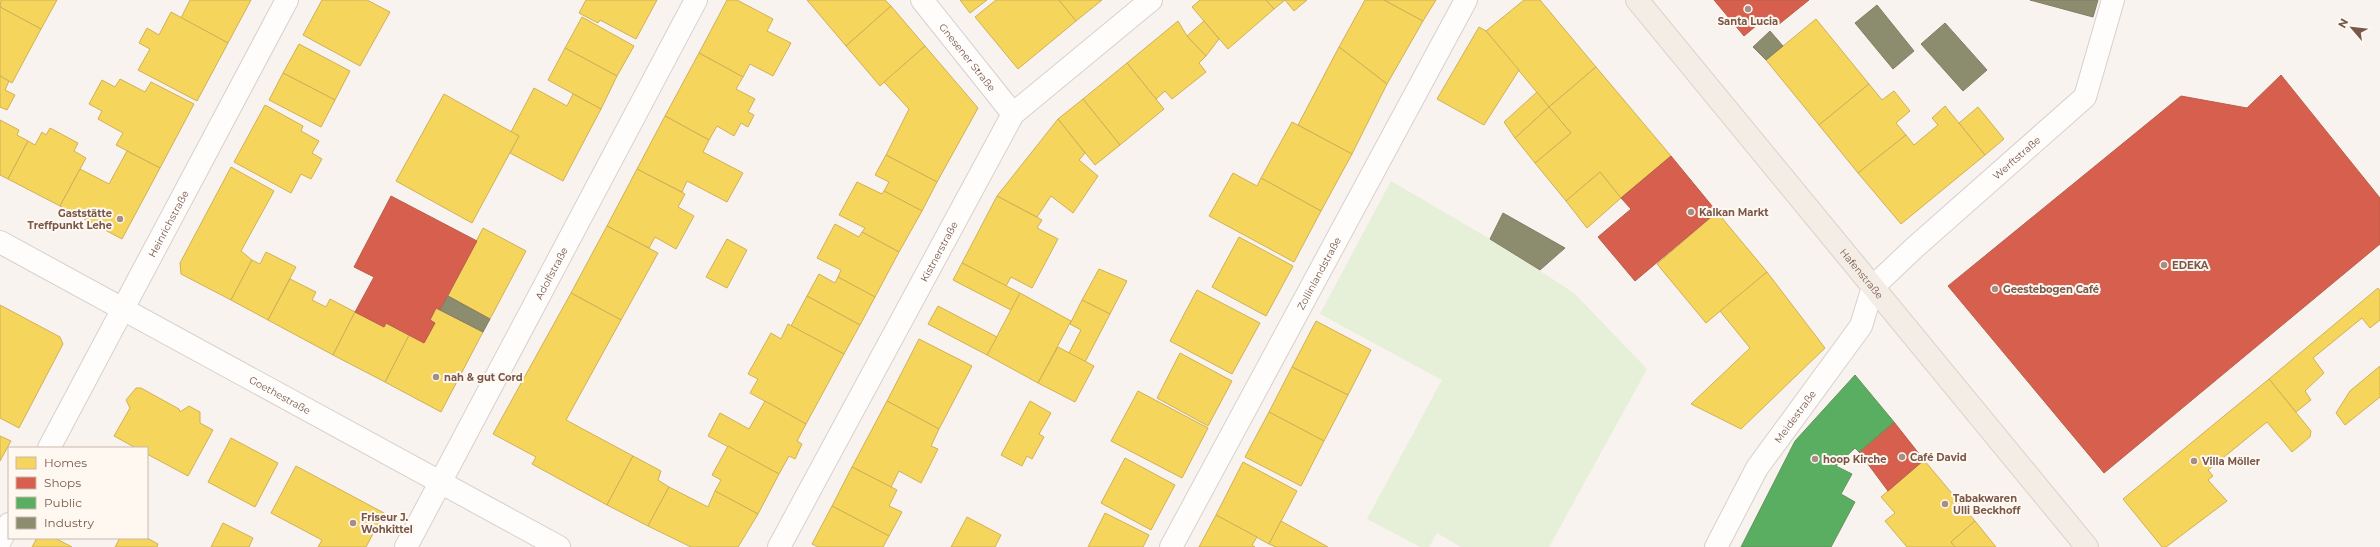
<svg xmlns="http://www.w3.org/2000/svg" width="2380" height="547" viewBox="0 0 2380 547" font-family="Montserrat,sans-serif">
  <style>
    .green { fill: #e6efd8 }
    .homes { fill: #f6d55c; stroke: #d0b057 }
    .shops { fill: #d6604d; stroke: #ba5e4c }
    .public { fill: #5aae61; stroke: #63945a }
    .industry { fill: #8c8c6e; stroke: #867c64 }
    .lines { fill: none; stroke-linecap: round; stroke-linejoin: round }
    .minor-casing { stroke: #d8d0cb; stroke-width: 24 }
    .major-casing { stroke: #dad0ca; stroke-width: 24 }
    .minor { stroke: #fefdfc; stroke-width: 22 }
    .major { stroke: #f3ede6; stroke-width: 22 }
    .poi-dot { fill: #a58e84; stroke: #fff8f0; stroke-width: 1.5 }
    .labels { text-anchor: middle; stroke-width: 4; stroke-linejoin: round; paint-order: stroke }
    .poi-label { font-size: 10px; font-weight: bold; fill: #79584b; stroke: #fff8f0; text-anchor: start }
    .street-label { font-size: 10px; fill: #79584b; stroke: #fff8f0 }
  </style>
  <rect width="100%" height="100%" fill="#f8f3ee"/>
  <path class="green" d="M1391,181L1490,239L1574,293L1647,369L1549,547H1461L1437,533L1429,547H1420L1367,519L1442,380L1320,314Z"/>
  <g class="homes">
    <path d="M1,0H57L41,29L0,7Z"/>
    <path d="M190,0H251L228,43L181,18Z"/>
    <path d="M322,0H367L390,12L360,66L303,35Z"/>
    <path d="M586,0H657L636,39L600,20L598,23L579,13Z"/>
    <path d="M727,0H737L773,19L767,31L791,43L773,76L750,64L743,77L699,53Z"/>
    <path d="M807,0H885L891,6L846,46Z"/>
    <path d="M960,0H987L970,13Z"/>
    <path d="M996,0H1059L1076,21L1018,69L975,17Z"/>
    <path d="M1059,0H1102L1076,21Z"/>
    <path d="M1200,0H1266L1274,9L1228,49L1192,7Z"/>
    <path d="M1266,0H1307L1294,11L1285,0L1274,9Z"/>
    <path d="M1365,0H1384L1423,21L1387,84L1339,47Z"/>
    <path d="M1384,0H1436L1423,21Z"/>
    <path d="M1524,0H1540L1596,67L1549,107L1486,31Z"/>
    <path d="M891,6L925,46L880,86L846,46Z"/>
    <path d="M0,7L41,29L12,83L0,76Z"/>
    <path d="M171,12L228,43L197,101L138,70L150,49L139,43L147,28L159,35Z"/>
    <path d="M582,17L634,46L617,76L565,48Z"/>
    <path d="M1816,19L1869,84L1819,125L1766,60Z"/>
    <path d="M1178,21L1187,36L1206,56L1199,63L1206,72L1172,99L1165,91L1156,99L1127,63Z"/>
    <path d="M1204,21L1219,39L1206,56L1187,36Z"/>
    <path d="M1479,27L1486,31L1519,70L1484,125L1437,99Z"/>
    <path d="M299,44L350,71L335,100L283,73Z"/>
    <path d="M925,46L978,108L937,182L886,155L909,109L884,82Z"/>
    <path d="M1339,47L1387,84L1352,154L1298,125Z"/>
    <path d="M565,48L617,76L601,109L548,80Z"/>
    <path d="M699,53L743,77L736,89L755,99L748,112L754,115L748,127L741,123L734,136L717,126L709,140L665,116Z"/>
    <path d="M1127,63L1164,109L1120,145L1083,99Z"/>
    <path d="M1596,67L1671,156L1621,198L1600,172L1566,201L1535,163L1571,133L1549,107Z"/>
    <path d="M283,73L335,100L321,127L269,100Z"/>
    <path d="M0,76L9,81L5,90L15,95L7,110L0,107Z"/>
    <path d="M120,79L145,92L151,82L194,104L160,168L116,145L123,133L98,119L102,111L89,104L102,80L115,87Z"/>
    <path d="M1869,84L1882,100L1894,91L1910,111L1896,123L1906,135L1858,173L1819,125Z"/>
    <path d="M534,88L567,106L573,94L601,109L563,181L510,153L519,136L511,132Z"/>
    <path d="M1537,92L1549,107L1515,138L1504,122Z"/>
    <path d="M444,94L519,136L472,223L396,181Z"/>
    <path d="M1083,99L1120,145L1095,165L1058,119Z"/>
    <path d="M265,105L303,126L301,131L319,141L312,153L322,159L311,179L301,174L291,193L234,162Z"/>
    <path d="M1945,106L1985,155L1901,224L1858,173L1906,135L1914,145L1938,125L1932,118Z"/>
    <path d="M1549,107L1571,133L1535,163L1515,138Z"/>
    <path d="M1978,107L2004,139L1985,155L1959,123Z"/>
    <path d="M665,116L709,140L703,152L743,173L727,202L687,181L682,192L637,169Z"/>
    <path d="M1058,119L1085,153L1079,160L1098,176L1073,213L1051,196L1037,217L997,196Z"/>
    <path d="M0,120L19,130L17,135L28,141L8,179L0,175Z"/>
    <path d="M1292,122L1352,154L1321,211L1261,178Z"/>
    <path d="M50,128L78,143L74,151L86,158L60,206L8,179L28,141L35,145L42,132L46,135Z"/>
    <path d="M127,151L160,168L122,239L60,206L80,169L109,184Z"/>
    <path d="M886,155L937,182L922,211L884,191L889,182L875,175Z"/>
    <path d="M231,167L274,191L241,251L252,260L231,300L181,274L180,263Z"/>
    <path d="M637,169L685,194L678,207L694,216L676,249L655,237L649,248L607,226Z"/>
    <path d="M1600,172L1621,198L1587,228L1566,201Z"/>
    <path d="M1233,173L1257,186L1261,178L1321,211L1294,262L1209,216Z"/>
    <path d="M857,182L882,194L884,191L922,211L899,252L862,232L865,228L839,215Z"/>
    <path d="M997,196L1042,220L1037,228L1058,239L1032,288L1011,277L1006,286L962,263Z"/>
    <path d="M1717,212L1767,272L1706,323L1657,264Z"/>
    <path d="M835,224L859,237L862,232L899,252L875,297L838,277L841,270L817,258Z"/>
    <path d="M607,226L658,253L621,320L571,293Z"/>
    <path d="M483,228L526,251L490,319L448,296Z"/>
    <path d="M1239,237L1293,266L1266,316L1212,287Z"/>
    <path d="M727,239L747,250L727,288L706,277Z"/>
    <path d="M266,252L296,267L268,320L231,300L252,260L260,264Z"/>
    <path d="M962,263L1020,293L1011,310L953,280Z"/>
    <path d="M1099,269L1127,281L1110,314L1082,300Z"/>
    <path d="M1767,272L1825,348L1741,429L1691,404L1750,348L1720,311Z"/>
    <path d="M819,274L835,283L838,277L875,297L860,325L807,296Z"/>
    <path d="M290,279L316,292L312,300L326,307L330,299L355,312L333,355L268,320Z"/>
    <path d="M2378,288L2380,291V320L2370,328L2362,318L2313,358L2324,373L2305,391L2311,400L2296,412L2269,379Z"/>
    <path d="M1197,290L1260,323L1232,374L1170,341Z"/>
    <path d="M571,293L621,320L566,420L633,456L607,505L532,464L536,457L493,434Z"/>
    <path d="M1020,293L1071,321L1038,383L987,355Z"/>
    <path d="M807,296L860,325L844,354L791,326Z"/>
    <path d="M1082,300L1110,314L1085,362L1069,353L1081,330L1070,324Z"/>
    <path d="M0,305L60,337L63,344L19,428L0,418Z"/>
    <path d="M938,306L997,337L987,355L928,324Z"/>
    <path d="M436,308L483,332L441,412L385,382L409,335L424,343L435,323L430,320Z"/>
    <path d="M355,312L384,327L386,323L409,335L385,382L333,355Z"/>
    <path d="M1316,321L1371,350L1348,395L1292,367Z"/>
    <path d="M788,324L844,354L806,424L750,393L758,379L748,374L771,333L781,339Z"/>
    <path d="M919,339L972,366L939,429L887,401Z"/>
    <path d="M1058,347L1094,366L1075,402L1038,383Z"/>
    <path d="M1180,353L1232,381L1208,426L1157,398Z"/>
    <path d="M2380,366V397L2345,425L2336,413L2350,391Z"/>
    <path d="M1292,367L1348,395L1324,441L1269,412Z"/>
    <path d="M2269,379L2311,431L2310,437L2292,452L2267,422L2208,470L2213,476L2208,480L2227,501L2166,547H2162L2123,499Z"/>
    <path d="M136,388H141L179,409L180,412L189,406L200,412V423L213,430L188,476L147,454V448H136L114,436L130,408L126,400Z"/>
    <path d="M1138,391L1208,428L1182,478L1111,441Z"/>
    <path d="M765,401L806,424L797,441L802,444L795,459L789,456L779,474L708,436L720,413L749,429Z"/>
    <path d="M887,401L939,429L931,446L938,449L921,483L899,471L891,487L852,467Z"/>
    <path d="M1030,401L1051,413L1039,434L1044,437L1032,459L1027,456L1022,466L1001,455Z"/>
    <path d="M1269,412L1324,441L1301,486L1245,457Z"/>
    <path d="M0,436L11,441L0,461Z"/>
    <path d="M231,438L278,463L255,507L208,482Z"/>
    <path d="M728,446L779,474L758,514L715,491L721,480L712,475Z"/>
    <path d="M633,456L661,471L658,480L669,487L648,526L607,505Z"/>
    <path d="M1125,458L1175,485L1151,530L1101,503Z"/>
    <path d="M1924,460L1975,521L1951,542L1955,547H1907L1885,521L1895,513L1881,497Z"/>
    <path d="M1243,462L1297,491L1269,544L1216,515Z"/>
    <path d="M296,466L384,513L366,547H318L322,540L271,513Z"/>
    <path d="M852,467L897,490L889,506L902,512L889,536L832,506Z"/>
    <path d="M669,487L708,507L715,491L758,514L738,547H691L648,526Z"/>
    <path d="M832,506L889,536L883,547H818L812,544Z"/>
    <path d="M1105,513L1149,535L1143,547H1088Z"/>
    <path d="M1216,515L1257,537L1252,545L1255,547H1199Z"/>
    <path d="M967,517L1001,535L995,547H951Z"/>
    <path d="M1281,521L1328,547H1276L1269,544Z"/>
    <path d="M1975,521L1996,547H1955L1951,542Z"/>
    <path d="M223,523L253,538L249,547H211Z"/>
    <path d="M37,538H55L72,547H32Z"/>
    <path d="M120,538H147L158,544L157,547H115Z"/>
  </g>
  <g class="shops">
    <path d="M1714,0H1809L1778,25L1769,15L1744,36Z"/>
    <path d="M2281,75L2380,198V244L2104,473L1948,286L2181,96L2247,108Z"/>
    <path d="M1671,156L1717,212L1635,281L1598,237L1631,209L1621,198Z"/>
    <path d="M391,196L477,241L440,310L436,308L430,320L435,323L424,343L386,323L384,327L355,312L374,277L354,267Z"/>
    <path d="M1894,422L1924,460L1888,491L1859,452Z"/>
  </g>
  <path class="public" d="M1855,375L1894,422L1859,452L1855,448L1836,466L1852,474L1841,494L1855,502L1831,547H1741L1795,441Z"/>
  <g class="industry">
    <path d="M2030,0H2098L2093,17Z"/>
    <path d="M1877,5L1914,51L1893,69L1855,23Z"/>
    <path d="M1945,23L1987,70L1963,91L1921,44Z"/>
    <path d="M1770,31L1783,46L1766,60L1753,47Z"/>
    <path d="M1503,213L1565,248L1540,270L1490,239Z"/>
    <path d="M448,296L490,319L483,332L440,310Z"/>
  </g>
  <g class="lines">
    <g class="minor-casing">
      <g id="minor">
        <path id="s1" d="M922,0L1013,114"/>
        <path id="s2" d="M0,242L559,547"/>
        <path id="s3" d="M49,448L287,0"/>
        <path d="M0,541L9,524"/>
        <path id="s4" d="M406,547L696,0"/>
        <path id="s5" d="M779,547L1013,114L1151,0"/>
        <path id="s6" d="M1171,547L1466,0"/>
        <path id="s7" d="M1716,547L1757,468L1861,326L1873,287L1913,249L2085,97L2113,0"/>
      </g>
    </g>
    <g class="major-casing">
      <g id="major">
        <path id="s8" d="M1637,0L2087,547"/>
      </g>
    </g>
    <use href="#minor" class="minor"/>
    <use href="#major" class="major"/>
  </g>
  <g class="poi-dot">
    <circle cx="1748" cy="9" r="4"/>
    <circle cx="1691" cy="212" r="4"/>
    <circle cx="120" cy="219" r="4"/>
    <circle cx="2164" cy="265" r="4"/>
    <circle cx="1995" cy="289" r="4"/>
    <circle cx="436" cy="377" r="4"/>
    <circle cx="1902" cy="457" r="4"/>
    <circle cx="1815" cy="459" r="4"/>
    <circle cx="2194" cy="461" r="4"/>
    <circle cx="1945" cy="504" r="4"/>
    <circle cx="353" cy="523" r="4"/>
  </g>
  <g class="labels">
    <g class="poi-label">
      <text x="1748" y="25" text-anchor="middle">Santa Lucia</text>
      <text x="1699" y="216">Kalkan Markt</text>
      <text x="112" y="217" text-anchor="end">Gaststätte<tspan x="112" dy="12">Treffpunkt Lehe</tspan></text>
      <text x="2172" y="269">EDEKA</text>
      <text x="2003" y="293">Geestebogen Café</text>
      <text x="444" y="381">nah &amp; gut Cord</text>
      <text x="1910" y="461">Café David</text>
      <text x="1823" y="463">hoop Kirche</text>
      <text x="2202" y="465">Villa Möller</text>
      <text x="1953" y="502">Tabakwaren<tspan x="1953" dy="12">Ulli Beckhoff</tspan></text>
      <text x="361" y="521">Friseur J.<tspan x="361" dy="12">Wohkittel</tspan></text>
    </g>
    <g class="street-label">
      <text dy="4" stroke="none"><textPath href="#s1" startOffset="73">Gnesener Straße</textPath></text>
      <text dy="4" stroke="none"><textPath href="#s7" startOffset="499">Werftstraße</textPath></text>
      <text dy="4" stroke="none"><textPath href="#s3" startOffset="254">Heinrichstraße</textPath></text>
      <text dy="4" stroke="none"><textPath href="#s5" startOffset="336">Kistnerstraße</textPath></text>
      <text dy="4" stroke="none"><textPath href="#s4" startOffset="310">Adolfstraße</textPath></text>
      <text dy="4" stroke="none"><textPath href="#s6" startOffset="311">Zollinlandstraße</textPath></text>
      <text dy="4" stroke="none"><textPath href="#s8" startOffset="354">Hafenstraße</textPath></text>
      <text dy="4" stroke="none"><textPath href="#s2" startOffset="319">Goethestraße</textPath></text>
      <text dy="4" stroke="none"><textPath href="#s7" startOffset="153">Meidestraße</textPath></text>
    </g>
  </g>
  <rect x="8" y="447" width="140" height="92" fill="#fff8f0" stroke="#c9b8ae"/>
  <rect x="16" y="457" width="20" height="12" fill="#f6d55c" stroke="#c9b8ae"/>
  <text x="44" y="467" font-size="12" fill="#79584b">Homes</text>
  <rect x="16" y="477" width="20" height="12" fill="#d6604d" stroke="#c9b8ae"/>
  <text x="44" y="487" font-size="12" fill="#79584b">Shops</text>
  <rect x="16" y="497" width="20" height="12" fill="#5aae61" stroke="#c9b8ae"/>
  <text x="44" y="507" font-size="12" fill="#79584b">Public</text>
  <rect x="16" y="517" width="20" height="12" fill="#8c8c6e" stroke="#c9b8ae"/>
  <text x="44" y="527" font-size="12" fill="#79584b">Industry</text>
  <g transform="translate(2352 28) rotate(298)" stroke="#fff8f0" stroke-width="3" paint-order="stroke">
  <path d="M0-3L7 15L0 10L-7 15Z" fill="#79584b"/>
  <text y="-6" font-size="11" font-weight="bold" text-anchor="middle" fill="#79584b">N</text>
  </g>
</svg>
